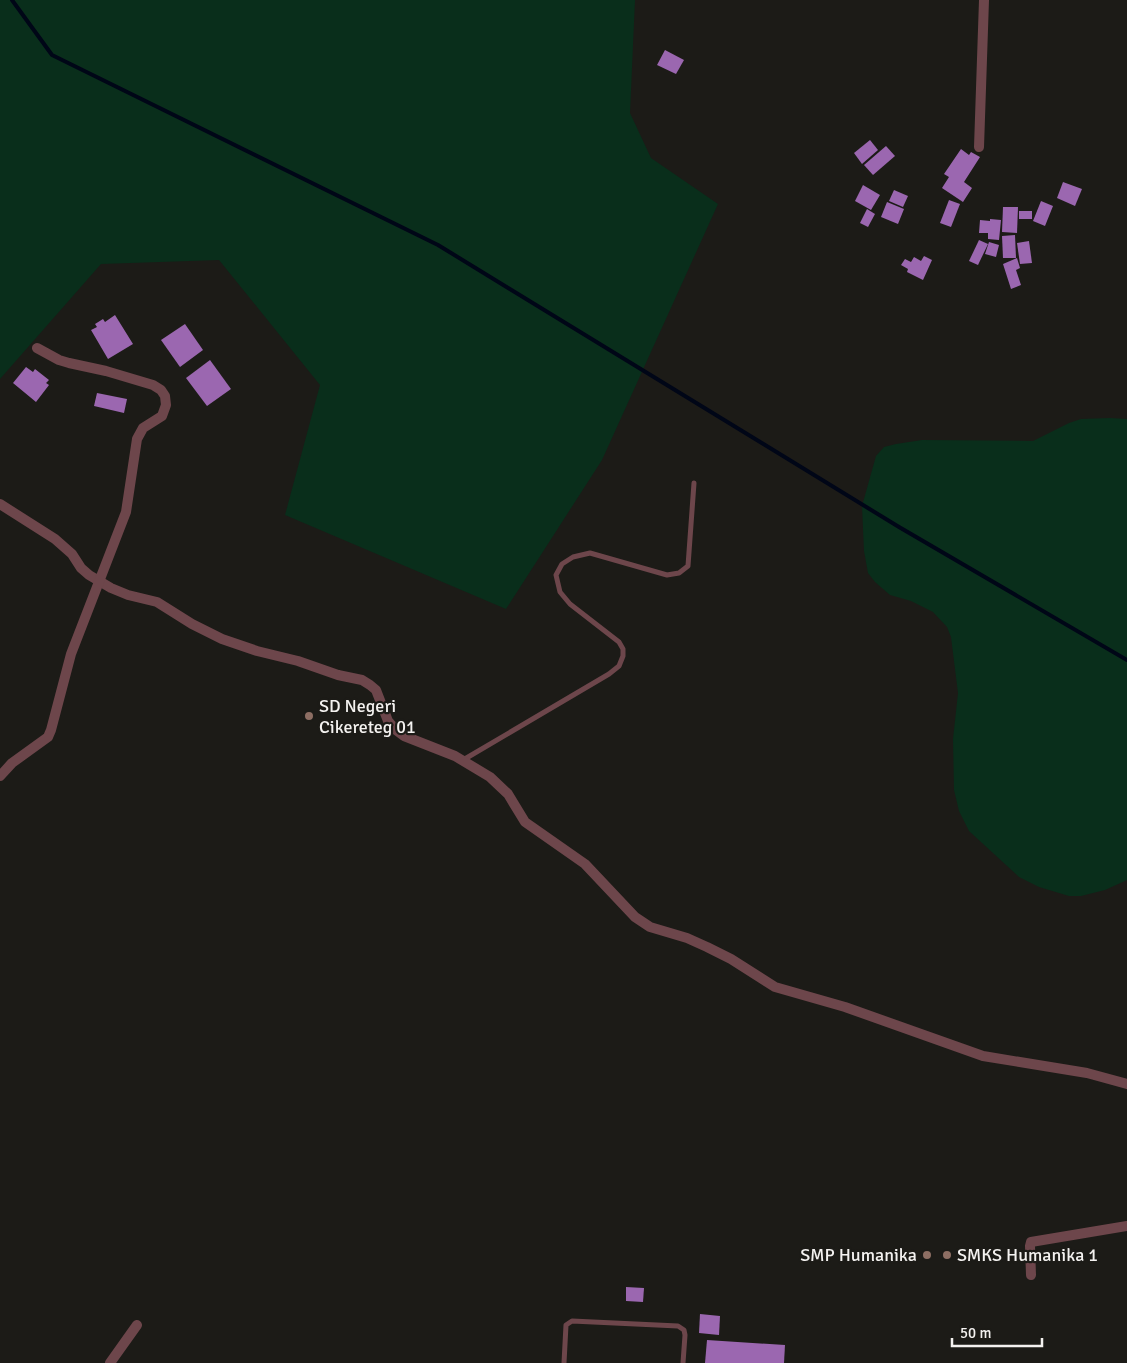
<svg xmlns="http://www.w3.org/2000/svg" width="1127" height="1363" viewBox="0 0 1127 1363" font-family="Signika,sans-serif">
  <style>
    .green { fill: #092e1b }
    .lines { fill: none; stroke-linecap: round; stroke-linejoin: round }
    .stream { stroke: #000617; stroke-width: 4 }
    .building { fill: #9b67b0 }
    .service { stroke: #6d464b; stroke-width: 5 }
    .minor { stroke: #6d464b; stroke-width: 10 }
    .education-dot { fill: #8d6e63; stroke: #1c1b17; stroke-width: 2 }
    .labels { text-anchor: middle; stroke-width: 4.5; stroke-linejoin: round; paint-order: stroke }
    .poi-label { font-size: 18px; fill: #f4f2f0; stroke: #1c1b17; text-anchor: start }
  </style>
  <rect width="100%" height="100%" fill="#1c1b17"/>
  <g class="green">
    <path d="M0,0H635L630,113L651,158L718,204L602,460L506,609L285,515L320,385L219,260L101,264L0,379Z"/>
    <path d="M1110,418L1127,419V880L1105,890L1081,896H1069L1039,887L1019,877L969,831L959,811L954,790L953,739L958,693L951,637L947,627L933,612L911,601L890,595L875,582L868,573L864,551L862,506L876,456L884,447L896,444L922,440L1033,441L1069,423L1081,419Z"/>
  </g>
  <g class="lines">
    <path class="stream" d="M12,0L52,55L438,245L899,527L1127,660"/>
  </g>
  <g class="building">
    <path d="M665,50L684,60L676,74L657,65Z"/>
    <path d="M870,140L878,150L862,164L854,153Z"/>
    <path d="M886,146L895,156L873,175L864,165Z"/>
    <path d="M961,149L969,155L971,152L980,157L964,182L972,188L963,202L942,188L949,177L944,174Z"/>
    <path d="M1063,182L1082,189L1075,206L1057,198Z"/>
    <path d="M863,185L880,195L871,210L855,201Z"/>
    <path d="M894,190L908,196L903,207L889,201Z"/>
    <path d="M949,200L960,204L951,227L940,223Z"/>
    <path d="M1041,201L1053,206L1045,226L1033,221Z"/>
    <path d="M887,202L904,209L898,224L881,217Z"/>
    <path d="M1003,207H1018L1017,233L1002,232Z"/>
    <path d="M867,209L875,214L868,227L860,223Z"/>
    <rect x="1019" y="211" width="13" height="8"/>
    <path d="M990,219L1001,220L999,240L988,239V233H979L980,220L990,221Z"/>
    <path d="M1015,235L1016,258H1003L1002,236Z"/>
    <path d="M979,240L988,244L978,265L969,261Z"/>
    <path d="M1029,241L1032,263L1020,264L1017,243Z"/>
    <path d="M989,242L999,245L996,257L985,254Z"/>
    <path d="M924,256L932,260L923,280L907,272L908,269L901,265L905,259L911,262L914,257L921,261Z"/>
    <path d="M1017,258L1020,268L1016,270L1021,285L1011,289L1003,264Z"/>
    <path d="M115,315L133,344L108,359L91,330L97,327L95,324L103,319L105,322Z"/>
    <path d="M185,324L203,350L180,367L161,340Z"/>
    <path d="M210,360L231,389L207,406L186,378Z"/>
    <path d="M26,367L33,372L35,369L49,380L46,383L49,385L36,402L13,383Z"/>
    <path d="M97,393L127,399L124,413L94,406Z"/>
    <path d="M626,1287L644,1288L643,1302L626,1301Z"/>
    <path d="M700,1314L720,1316L719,1335L699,1333Z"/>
    <path d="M707,1340L785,1345L784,1363H705Z"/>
  </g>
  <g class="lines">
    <g class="service">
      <path d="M463,760L609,674L619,666L623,656V649L619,642L570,604L560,592L556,575L562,564L573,557L590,553L667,575L679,573L688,566L694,483"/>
      <path d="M564,1363L566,1325L572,1321L678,1326L684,1330L685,1335L683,1363"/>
    </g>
    <g class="minor">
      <path d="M979,147L984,0"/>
      <path d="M0,504L55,539L72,554L81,568L89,575L111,588L128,595L157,602L192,624L222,639L257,651L298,661L338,675L362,680L370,685L376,690L388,721L396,730L404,736L455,756L490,777L508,794L525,822L585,864L635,917L650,927L687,938L707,947L731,959L775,987L845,1007L983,1056L1087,1073L1127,1084"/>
      <path d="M0,776L12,763L48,737L51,730L71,654L126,512L137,439L143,428L162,416L166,405L165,396L161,390L153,385L106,371L69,363L59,360L37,348"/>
      <path d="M1031,1275L1030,1246L1031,1242L1127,1226"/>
      <path d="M110,1363L137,1325"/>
    </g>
  </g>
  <g class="education-dot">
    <circle cx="309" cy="716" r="5"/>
    <circle cx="927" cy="1255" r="5"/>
    <circle cx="947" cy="1255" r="5"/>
  </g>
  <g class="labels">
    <g class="poi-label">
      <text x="319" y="712">SD Negeri<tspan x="319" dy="21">Cikereteg 01</tspan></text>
      <text x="917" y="1261" text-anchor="end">SMP Humanika</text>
      <text x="957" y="1261">SMKS Humanika 1</text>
    </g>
  </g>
  <path d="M952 1338v8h90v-8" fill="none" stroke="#f4f2f0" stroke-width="2.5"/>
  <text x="960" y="1338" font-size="15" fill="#f4f2f0" stroke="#1c1b17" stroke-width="4" paint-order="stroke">50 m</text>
</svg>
